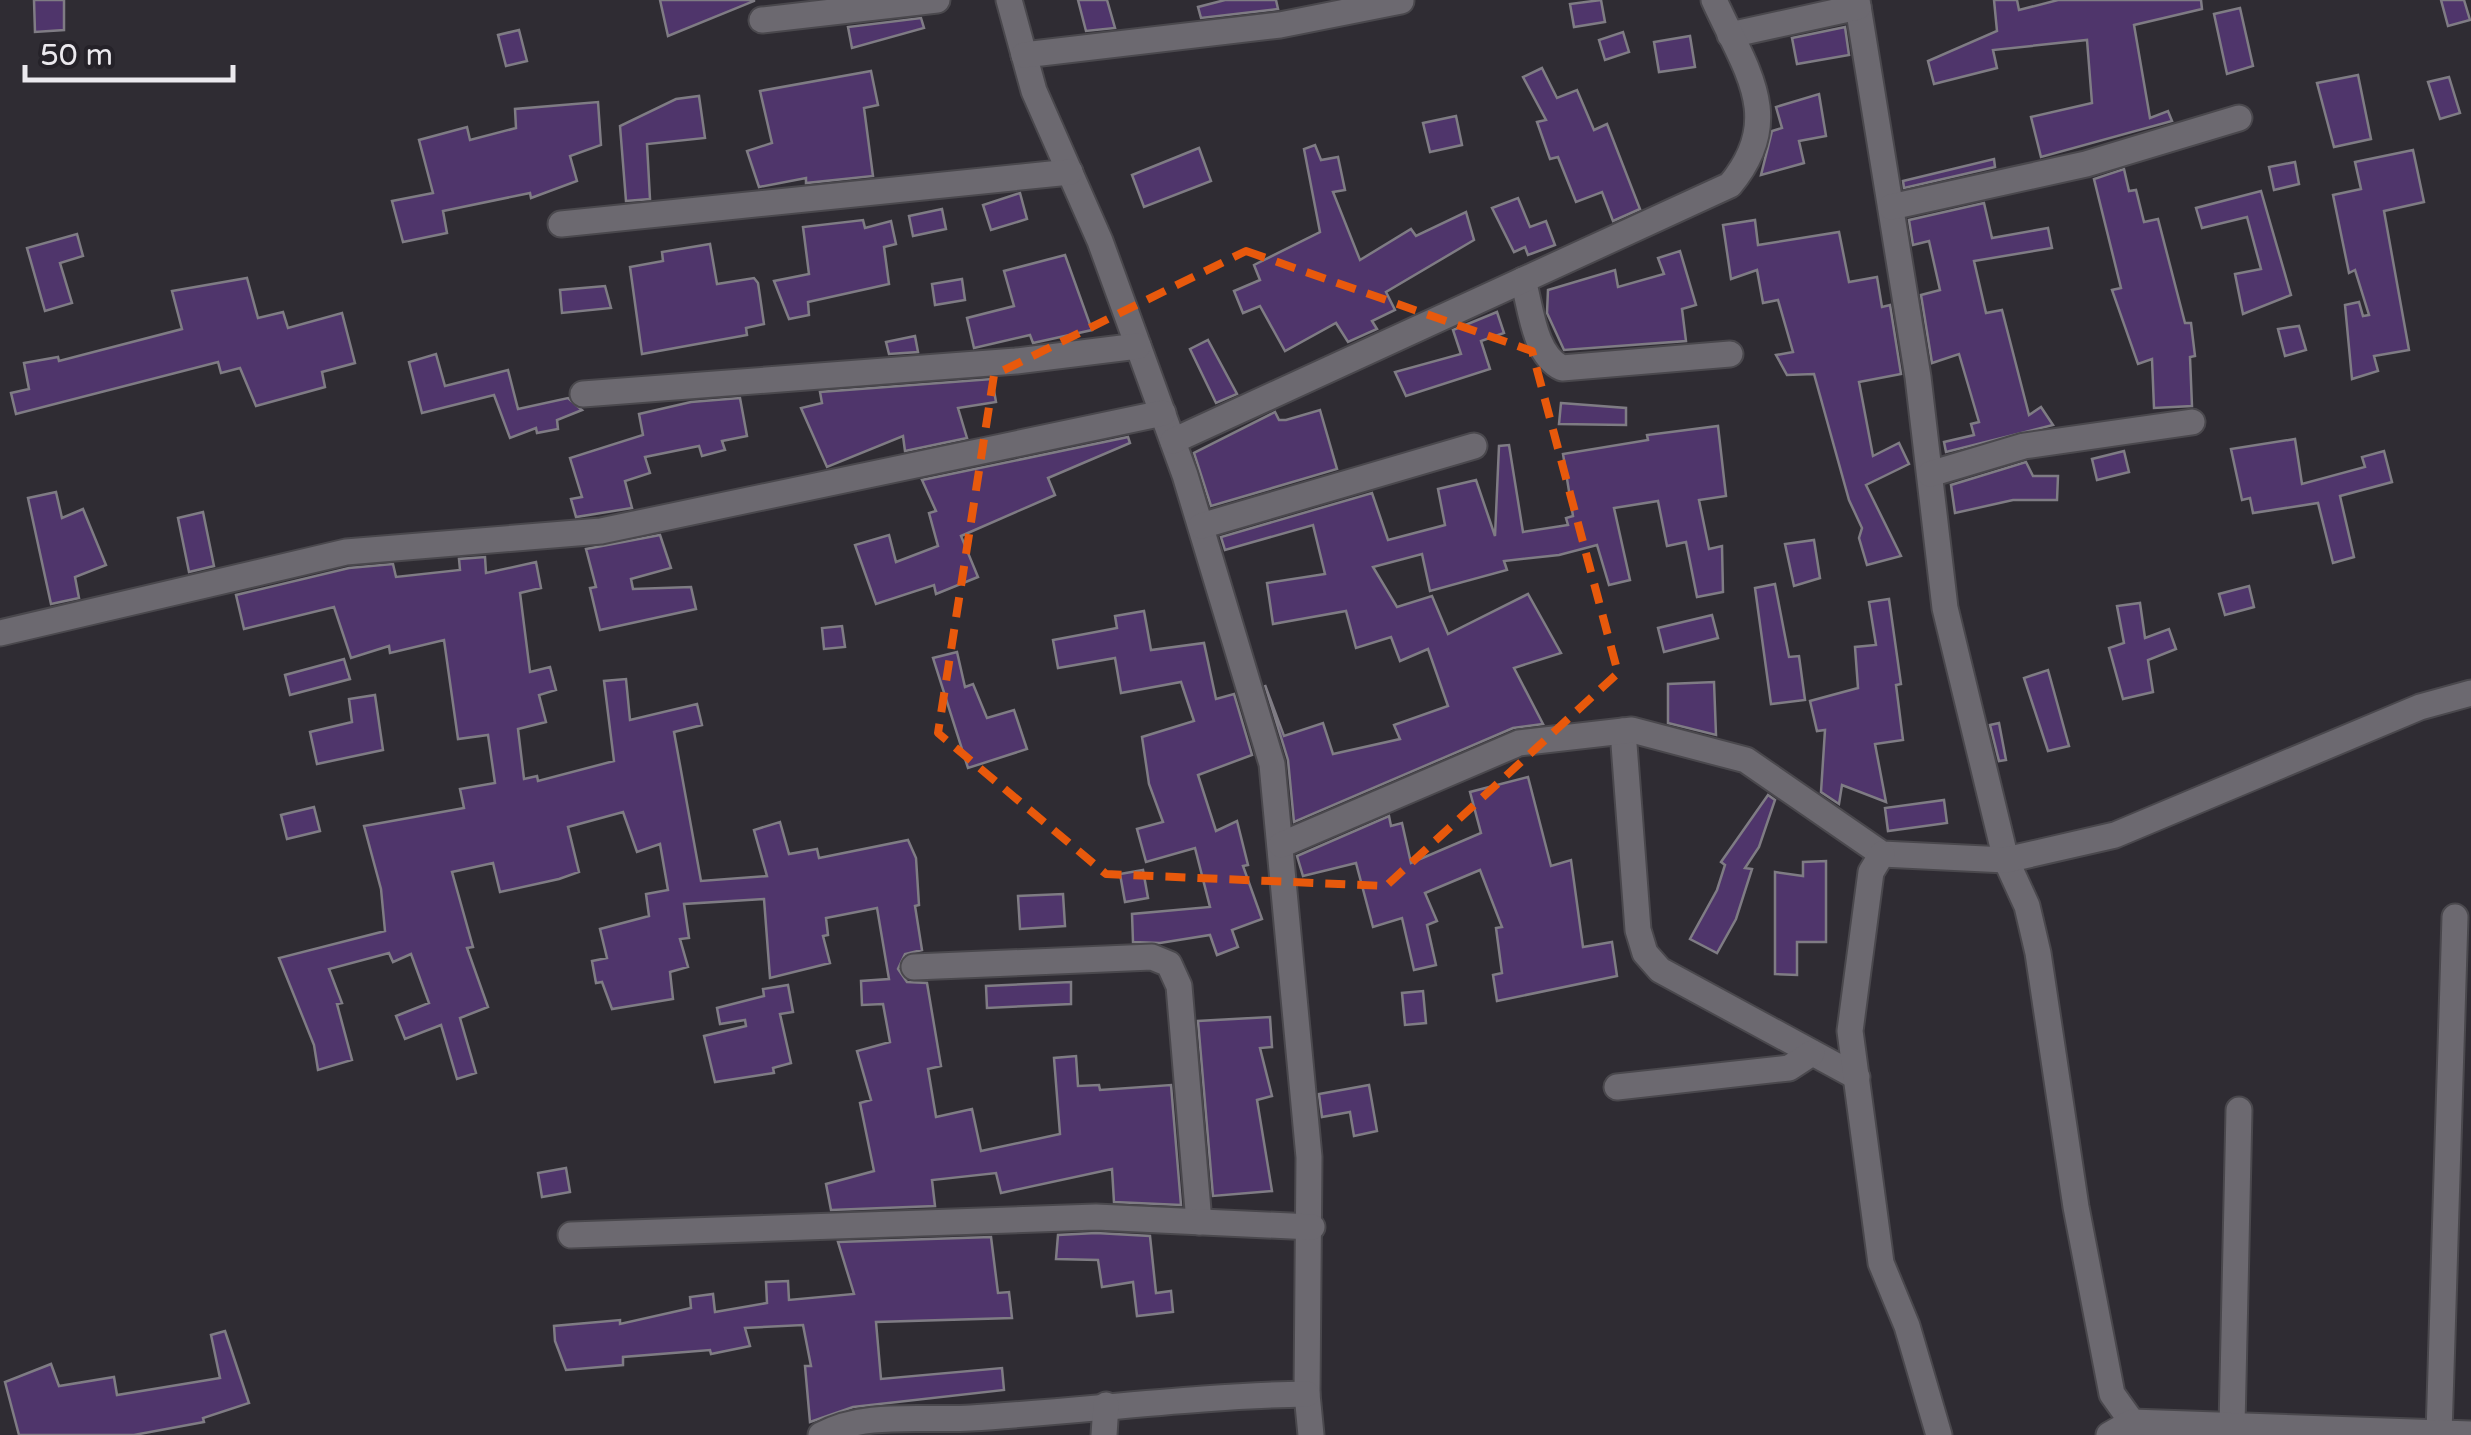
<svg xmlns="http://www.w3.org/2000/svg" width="2471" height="1435" viewBox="0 0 2471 1435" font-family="'Varela Round',sans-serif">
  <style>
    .building { fill: #4f356b; stroke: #7f7c84; stroke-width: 2.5 }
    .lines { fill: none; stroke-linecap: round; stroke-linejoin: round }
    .minor-casing { stroke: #4a484d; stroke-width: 29 }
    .minor { stroke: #6c6970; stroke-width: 25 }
    .marked { fill: none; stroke: #e8590c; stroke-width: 8; stroke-dasharray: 20 12; stroke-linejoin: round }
  </style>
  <rect width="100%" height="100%" fill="#2f2c33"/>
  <g class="building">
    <path d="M34,0H64V30L35,32Z"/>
    <path d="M660,0H754V1L668,36Z"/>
    <path d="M1078,0H1107L1115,28L1086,31Z"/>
    <path d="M1225,0H1276L1278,9L1201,18L1198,7Z"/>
    <path d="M1601,0L1605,22L1574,27L1570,4Z"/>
    <path d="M1994,0H2017L2019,10L2058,0H2201L2202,9L2134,25L2150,118L2168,111L2172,121L2041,157L2031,117L2092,103L2087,40L1993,50L1997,68L1934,84L1928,61L1997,31Z"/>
    <path d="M2441,0H2464L2470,20L2448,26Z"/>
    <path d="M2240,8L2253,66L2227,74L2214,14Z"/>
    <path d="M921,18L924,28L852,48L848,27Z"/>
    <path d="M1845,27L1849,55L1797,64L1792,38Z"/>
    <path d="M519,30L527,61L506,66L498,35Z"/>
    <path d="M1623,32L1629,52L1605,60L1599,40Z"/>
    <path d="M1690,36L1695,67L1659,72L1654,42Z"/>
    <path d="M1542,68L1557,98L1577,90L1594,130L1607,124L1640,209L1613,221L1602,192L1576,202L1558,157L1550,159L1537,122L1546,120L1523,77Z"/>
    <path d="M871,71L878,105L864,108L873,176L806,183V178L759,187L747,151L772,143L760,91Z"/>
    <path d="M2358,75L2371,139L2334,147L2317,83Z"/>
    <path d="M2449,77L2460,113L2440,119L2428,82Z"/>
    <path d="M1819,94L1826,136L1799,141L1804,163L1761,175L1772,131L1782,128L1776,107Z"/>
    <path d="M699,96L705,138L647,144L650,199L626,201L620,126L676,99Z"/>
    <path d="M598,102L601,145L570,156L577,181L531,198L530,193L443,211L447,233L403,242L392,201L433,193L419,140L467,127L470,140L516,128L515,109Z"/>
    <path d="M1456,116L1462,145L1430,152L1423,123Z"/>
    <path d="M1315,145L1321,160L1338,157L1345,190L1333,192L1360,260L1411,229L1416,236L1466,212L1474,240L1386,292L1395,310L1372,321L1377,329L1348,342L1336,323L1285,351L1260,306L1243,313L1234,291L1260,280L1254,265L1320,232L1304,149Z"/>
    <path d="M1199,148L1211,181L1144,207L1132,175Z"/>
    <path d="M2413,150L2424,202L2384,211L2409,350L2374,356L2378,371L2352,379L2345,305L2359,302L2363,316L2369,315L2355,270L2349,273L2333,195L2361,189L2355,162Z"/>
    <path d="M1994,159L1995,167L1904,188L1903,181Z"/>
    <path d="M2295,162L2299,184L2274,190L2269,167Z"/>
    <path d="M2124,169L2129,191L2136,190L2144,222L2158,219L2185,323H2191L2195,356L2190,357L2192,406L2154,408L2152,359L2138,364L2112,290L2121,288L2094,179Z"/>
    <path d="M2261,191L2291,295L2243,314L2235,274L2261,269L2247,217L2202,228L2196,208Z"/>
    <path d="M1020,193L1027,219L991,230L983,205Z"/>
    <path d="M1518,198L1530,227L1546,221L1555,245L1528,255L1525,247L1514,252L1492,208Z"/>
    <path d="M1984,203L1992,238L2048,228L2052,248L1974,261L1986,313L2002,310L2029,415L2041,407L2053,425L1946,452L1944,442L1974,435L1971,424L1979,422L1959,354L1932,363L1921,295L1940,290L1929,241L1913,245L1909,220Z"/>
    <path d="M942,209L946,229L913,236L909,216Z"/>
    <path d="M863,220L865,228L891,221L896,244L884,247L889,284L808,302L809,315L789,319L774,281L809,274L803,227Z"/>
    <path d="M1755,220L1758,245L1839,232L1849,282L1877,277L1882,307L1890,305L1901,374L1859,382L1873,456L1899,443L1909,464L1866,485L1901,556L1867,565L1859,538L1862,528L1849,500L1814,374L1787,375L1776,355L1793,352L1778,300L1763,303L1757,270L1731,279L1723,225Z"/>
    <path d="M77,234L83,256L60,263L72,303L45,311L27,248Z"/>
    <path d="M710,244L717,284L754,278L758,283L764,324L746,328L747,335L642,354L630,267L663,261L662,252Z"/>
    <path d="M1680,251L1696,305L1682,309L1686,341L1564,350L1547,313L1548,290L1615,270L1618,287L1664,274L1658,258Z"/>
    <path d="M1065,255L1092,330L1033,343L1030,335L974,348L967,318L1014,306L1004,271Z"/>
    <path d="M247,278L258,318L283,312L288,328L342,313L355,363L322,372L325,387L256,406L240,368L221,373L218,362L16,414L11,393L29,389L24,363L58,357L59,361L182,329L172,291Z"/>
    <path d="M962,279L965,300L935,305L932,284Z"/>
    <path d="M605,286L611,308L562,313L560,290Z"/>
    <path d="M1497,312L1504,333L1481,341L1490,369L1406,396L1395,372L1461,354L1453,330Z"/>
    <path d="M2299,326L2306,350L2285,356L2278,329Z"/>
    <path d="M915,336L918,352L889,354L886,342Z"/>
    <path d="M1208,340L1237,394L1216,403L1190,349Z"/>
    <path d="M436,354L445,386L508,370L518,409L568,398L582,410L557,420L558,429L537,433L536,428L510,438L494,395L422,413L409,362Z"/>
    <path d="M992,379L996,402L958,408L967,438L905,451L903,436L827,467L801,408L822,403L820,392Z"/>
    <path d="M740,398L747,436L722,441L725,450L702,456L699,446L645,457L650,473L625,481L632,508L576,517L571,499L582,497L570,458L643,435L639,414L691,402Z"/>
    <path d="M1561,403L1626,408V425L1559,424Z"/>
    <path d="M1320,410L1337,469L1211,506L1194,453L1275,412L1279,420H1286Z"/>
    <path d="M1718,426L1726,496L1699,500L1709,549L1722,546L1723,592L1697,597L1686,542L1667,546L1658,501L1614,508L1630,580L1609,585L1597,545L1559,555L1504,561L1507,570L1430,591L1422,554L1373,567L1397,607L1432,596L1448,634L1528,594L1561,653L1514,668L1543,724L1513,728L1294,822L1288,760L1265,685L1284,736L1323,723L1333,754L1400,739L1394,725L1448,706L1428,649L1400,661L1391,637L1356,648L1346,611L1273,624L1267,583L1325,574L1313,525L1225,550L1221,537L1372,493L1388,540L1445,525L1438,489L1476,480L1495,536L1499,446L1509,445L1523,532L1568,525L1566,518L1573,516L1563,454L1648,440L1647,435Z"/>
    <path d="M1128,437L1130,443L1048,478L1055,495L961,536L978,577L936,594L934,585L876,604L855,545L889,535L896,562L938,546L929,513L936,511L922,480Z"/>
    <path d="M2295,439L2302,484L2365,467L2362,457L2384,451L2392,482L2340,496L2354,557L2333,563L2318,503L2253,513L2250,498L2242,500L2231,449Z"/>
    <path d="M2124,451L2129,472L2097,480L2092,459Z"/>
    <path d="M2026,462L2033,476H2058L2057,500H2013L1955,513L1951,485Z"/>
    <path d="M56,492L62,518L83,509L106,565L75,577L79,598L51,604L28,498Z"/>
    <path d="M203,512L214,566L189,572L178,518Z"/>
    <path d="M660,535L671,568L631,579L633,589L691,587L696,609L600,630L590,588L596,587L586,549Z"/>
    <path d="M1814,540L1820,578L1794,586L1785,544Z"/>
    <path d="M485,557L486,573L536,562L541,588L520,593L530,672L550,667L556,690L539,695L546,722L518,729L524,779L537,776L538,781L614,761L604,681L626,679L630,720L697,704L702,725L674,732L701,881L767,876L754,830L780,822L789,854L817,849L819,858L908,840L916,858L919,905L915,906L922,950L905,954L898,969L907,982L927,983L941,1066L928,1069L936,1117L972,1109L981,1151L1060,1134L1054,1058L1076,1056L1078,1086L1099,1085L1100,1090L1171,1085L1181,1205L1114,1202L1112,1169L1001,1193L996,1173L932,1180L935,1206L831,1210L826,1184L874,1171L860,1103L871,1100L857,1051L890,1042L883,1004L862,1005L861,981L889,979L877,908L826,918L828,935L823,936L830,963L770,978L764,899L684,904L689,938L680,939L688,967L670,972L673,999L612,1009L602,982L596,983L592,961L607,958L600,929L649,916L646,894L668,890L660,844L637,852L623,812L568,827L579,872L559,879L500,892L493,863L452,872L473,947L467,948L488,1007L460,1018L476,1073L457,1079L441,1025L405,1039L396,1016L429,1003L411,954L393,962L389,953L329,969L342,1003L337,1004L352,1060L318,1070L314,1045L279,958L385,931L381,889L364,826L464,808L460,789L495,783L488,735L458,739L444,640L390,653L389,646L351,658L334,607L244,629L236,595L349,568L393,564L396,577L460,570L459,559Z"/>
    <path d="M1775,584L1789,657L1799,656L1805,700L1771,704L1755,588Z"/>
    <path d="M2249,586L2254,607L2225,615L2219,594Z"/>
    <path d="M1889,599L1901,684L1896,685L1903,740L1875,744L1886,802L1842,785L1839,804L1821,792L1825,730L1817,731L1810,701L1858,688L1855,647L1876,645L1869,602Z"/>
    <path d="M2140,603L2145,638L2169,629L2176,649L2148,660L2153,692L2123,699L2109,648L2124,643L2117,606Z"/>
    <path d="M1144,611L1151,650L1204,643L1216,699L1234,694L1252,755L1198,775L1216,831L1237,821L1248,865L1243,866L1262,919L1232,930L1238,947L1217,955L1210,935L1160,943L1133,942L1132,914L1210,907L1195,848L1146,862L1137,829L1163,822L1149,784L1142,737L1194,721L1181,682L1121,693L1115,658L1058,668L1053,640L1117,628L1115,616Z"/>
    <path d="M1712,615L1718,638L1664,652L1658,628Z"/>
    <path d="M842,626L845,647L824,649L822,628Z"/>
    <path d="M957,652L965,687L973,684L987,718L1014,710L1027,749L968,768L933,658Z"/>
    <path d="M344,659L350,679L290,695L285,675Z"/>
    <path d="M2048,670L2069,746L2048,751L2024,678Z"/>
    <path d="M1714,682L1716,735L1668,723V684Z"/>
    <path d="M375,695L383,750L317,764L310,732L352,722L349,699Z"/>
    <path d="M1999,723L2006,760L1999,761L1990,725Z"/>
    <path d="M1528,777L1551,866L1571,860L1583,947L1612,942L1617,976L1497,1001L1493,975L1502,973L1496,928L1502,927L1480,870L1425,893L1437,921L1427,925L1436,965L1414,970L1402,918L1373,927L1356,863L1303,876L1297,856L1389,816L1391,826L1402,823L1411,863L1481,833L1470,792Z"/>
    <path d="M1768,795L1775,800L1759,847L1745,868L1752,869L1736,919L1717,953L1690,939L1717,890L1725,865L1721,862Z"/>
    <path d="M1944,800L1947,823L1888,831L1885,808Z"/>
    <path d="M314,807L320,831L287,839L281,815Z"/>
    <path d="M1826,861V942H1797V975L1775,974V872L1803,876V862Z"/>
    <path d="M1143,870L1148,898L1125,902L1120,874Z"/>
    <path d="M1063,894L1065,926L1020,929L1018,896Z"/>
    <path d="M1071,982V1004L987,1008L986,986Z"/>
    <path d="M788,985L793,1012L780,1014L791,1063L773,1068L774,1073L715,1082L704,1036L746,1026L745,1020L720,1024L717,1008L764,996L763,989Z"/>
    <path d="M1423,991L1426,1023L1405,1025L1402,993Z"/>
    <path d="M1270,1017L1272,1047L1260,1048L1272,1096L1257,1100L1272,1191L1213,1196L1198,1021Z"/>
    <path d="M1369,1085L1377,1131L1354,1136L1350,1112L1322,1117L1319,1094Z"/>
    <path d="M566,1168L570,1192L542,1197L538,1173Z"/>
    <path d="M1096,1233L1150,1236L1156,1293L1171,1291L1173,1312L1137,1316L1133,1282L1102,1287L1098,1260L1056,1259L1058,1235Z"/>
    <path d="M991,1237L998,1293L1009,1292L1012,1318L876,1322L881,1379L1002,1368L1004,1390L853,1407L810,1422L805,1366H811L803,1325L745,1328L750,1346L711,1354L710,1350L623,1357V1365L566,1370L555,1341L554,1326L620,1320V1324L691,1308L690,1297L713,1294L715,1312L767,1303L766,1282L788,1281L789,1300L854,1294L838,1242Z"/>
    <path d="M225,1331L249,1403L203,1418L204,1422L134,1435H19L5,1382L51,1364L59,1386L114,1377L117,1395L220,1378L211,1335Z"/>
  </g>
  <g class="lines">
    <g class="minor-casing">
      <g id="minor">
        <path d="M1009,0L1034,91L1100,241L1185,475L1272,764L1309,1157L1307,1394L1311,1435"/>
        <path d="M1857,0L1918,377L1945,608L2006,860L2027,906L2038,953L2076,1207L2112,1394L2132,1422L2134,1435"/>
        <path d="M762,20L937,0"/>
        <path d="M1730,35L1858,7"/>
        <path d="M1024,55L1280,25L1401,1"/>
        <path d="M1891,207L2086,164L2239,118"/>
        <path d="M561,224L1070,172"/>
        <path d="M1523,280C1531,308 1534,355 1562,368L1730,354"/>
        <path d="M583,394L1016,361L1138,346"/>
        <path d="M1173,441L1730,185C1786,118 1745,69 1714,0"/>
        <path d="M1930,474L2024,446L2192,422"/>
        <path d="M1201,526L1474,446"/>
        <path d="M0,633L346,552L601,531L1163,413"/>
        <path d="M1623,731L1638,930L1645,953L1660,970L1857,1077"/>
        <path d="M1281,845L1519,743L1632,730L1746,760L1882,854L2006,860L2115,835L2420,707L2471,693"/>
        <path d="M1882,854L1871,872L1850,1031L1881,1263L1907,1326L1939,1435"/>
        <path d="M914,967L1152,957L1169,964L1179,986L1199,1222"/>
        <path d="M1617,1087L1789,1068L1812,1053"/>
        <path d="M571,1235L1096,1217L1312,1227"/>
        <path d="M2232,1426L2239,1110"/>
        <path d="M2439,1434L2455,917"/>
        <path d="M821,1435C864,1411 923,1421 971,1418C1084,1411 1194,1396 1307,1394"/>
        <path d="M1104,1435L1106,1405"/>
        <path d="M2109,1435L2132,1422L2471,1434"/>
      </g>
    </g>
    <use href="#minor" class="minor"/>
  </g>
  <path class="marked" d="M1246,251L1532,351L1618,673L1386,886L1106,874L938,733L994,375Z"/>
  <path d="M25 65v15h208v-15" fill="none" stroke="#ebe9ee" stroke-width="5"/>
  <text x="40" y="65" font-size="30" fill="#ebe9ee" stroke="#252229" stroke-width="8" paint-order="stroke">50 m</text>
</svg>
